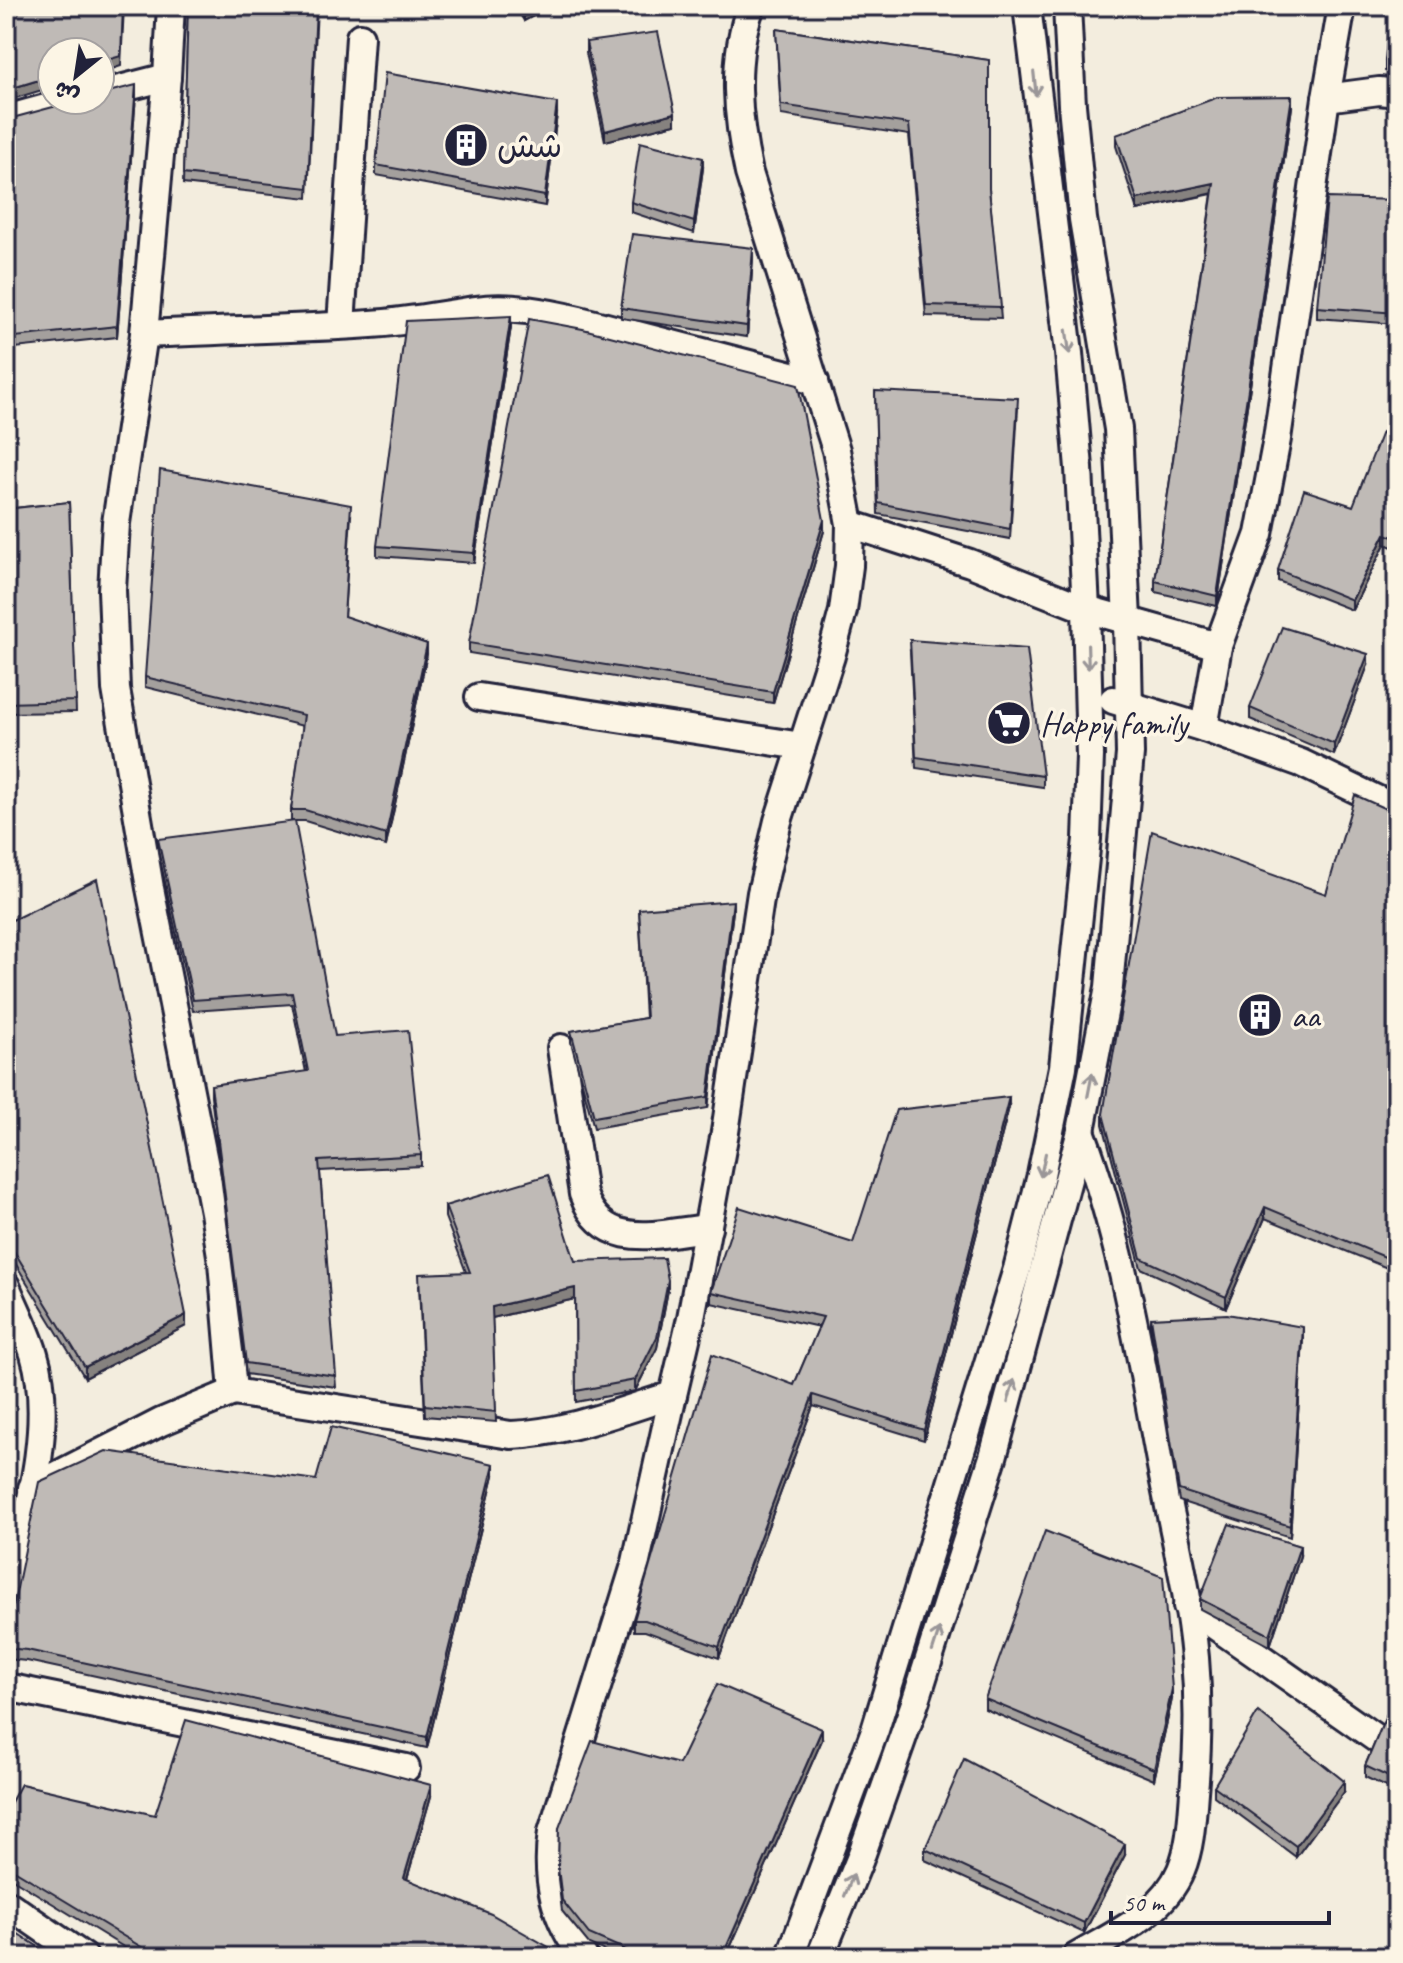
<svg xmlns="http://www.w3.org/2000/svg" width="1403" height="1963" viewBox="0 0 1403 1963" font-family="Caveat,'Playpen Sans Arabic',sans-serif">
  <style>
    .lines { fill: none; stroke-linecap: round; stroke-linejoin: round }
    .minor-casing { stroke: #22223b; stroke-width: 32 }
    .minor { stroke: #fcf5e5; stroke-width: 26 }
    .wall { fill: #a4a09d; stroke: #22223b; stroke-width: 2 }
    .shaded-wall { fill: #86827f; stroke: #22223b; stroke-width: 2 }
    .building { fill: #bfbab6; stroke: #22223b; stroke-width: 2 }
    .oneway { stroke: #9a9698 }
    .labels { text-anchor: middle; stroke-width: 7; stroke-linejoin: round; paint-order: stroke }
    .poi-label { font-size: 34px; fill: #22223b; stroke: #fcf5e5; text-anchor: start }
  </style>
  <rect width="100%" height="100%" fill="#f3edde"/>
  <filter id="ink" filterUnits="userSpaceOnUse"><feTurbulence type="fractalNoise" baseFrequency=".0125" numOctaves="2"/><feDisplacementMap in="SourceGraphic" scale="16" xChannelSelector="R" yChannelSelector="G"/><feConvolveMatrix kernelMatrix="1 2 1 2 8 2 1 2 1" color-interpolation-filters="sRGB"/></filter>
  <g filter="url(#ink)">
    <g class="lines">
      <g class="minor-casing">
        <g id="minor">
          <path d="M100,94L167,77"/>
          <path d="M1326,98L1342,6"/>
          <path d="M6,119L75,100"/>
          <path d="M341,325L360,37"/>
          <path d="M144,334C219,330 296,329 371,324C407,322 440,315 475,310C509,305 546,312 579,320L815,381"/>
          <path d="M850,524L970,563L1086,609L1218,646"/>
          <path d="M479,697L802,746"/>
          <path d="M1113,700L1204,728L1301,763L1397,809"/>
          <path d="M1204,728L1218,646L1259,534L1277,439L1326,98L1379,91L1397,93"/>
          <path d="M561,1048L583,1194C604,1253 659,1233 708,1228"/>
          <path d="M6,1286C15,1308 27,1331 34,1354C57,1429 23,1529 6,1603"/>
          <path d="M233,1392L511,1435C567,1433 619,1411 673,1395L691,1318L725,1132L761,893L778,821L831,656L843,611L849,566L850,524L836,450L749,173C737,119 731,60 751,6"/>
          <path d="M32,1488L161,1422L233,1392L222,1262L214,1212L150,888L116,689L112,590L116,523L144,334L167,77L171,6"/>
          <path d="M1187,1606L1397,1753"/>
          <path d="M6,1687L406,1768"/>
          <path d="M6,1903L84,1957"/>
          <path d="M584,1957C554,1919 545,1879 552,1832L636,1562L673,1395"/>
          <path d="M790,1957L875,1730L1017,1269L1041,1175L1063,1067L1087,839L1090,756L1086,609L1079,468L1069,353L1027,6"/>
          <path d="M820,1957L860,1859L916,1700L993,1457L1081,1131L1109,987L1130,754L1127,620L1118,429L1083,219L1072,105L1067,6"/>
          <path d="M1076,1957C1114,1934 1163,1914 1181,1870C1191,1846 1192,1817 1194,1792C1198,1747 1199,1703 1195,1658C1189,1592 1172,1526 1160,1461C1139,1349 1121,1237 1081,1131"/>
        </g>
      </g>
      <use href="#minor" class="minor"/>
    </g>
    <g class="wall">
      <path d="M188,6H317L308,198L183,184Z"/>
      <path d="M515,6H552L524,21Z"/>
      <path d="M1397,6V73L1385,71V61Z"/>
      <path d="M776,29L989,60V189L1001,318L926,316L909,135L781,115Z"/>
      <path d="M586,42L675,124L605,141L586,53Z"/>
      <path d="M136,95L117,337L6,349V122Z"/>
      <path d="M1292,107L1217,606L1155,592V581L1212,194L1137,210L1116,146V135Z"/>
      <path d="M557,114L545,206L376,175V165Z"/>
      <path d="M703,168L694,233L631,212V202Z"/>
      <path d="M1397,200V324L1317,318V307Z"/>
      <path d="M753,258L747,337L621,318V308Z"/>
      <path d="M511,327L474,563L377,556V546Z"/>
      <path d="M875,391L1018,408L1010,539L878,514Z"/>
      <path d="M1397,439V549L1385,544L1352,610L1278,581V570L1353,506Z"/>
      <path d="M69,502L76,712L6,713V509Z"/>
      <path d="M351,516L344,617L427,654L386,846L305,821H291V810L303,726L145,687V677Z"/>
      <path d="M824,531L773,703L469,653V643Z"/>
      <path d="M910,651L1043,776V787L916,768Z"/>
      <path d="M1368,665L1334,755L1250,719V708Z"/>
      <path d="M1397,814V1272L1265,1218L1226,1308L1141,1268L1103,1124V1114L1326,894Z"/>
      <path d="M158,839L335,1036L421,1155V1166L320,1171L336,1387L246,1374L211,1096V1085L306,1072L292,1004L193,1011L158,850Z"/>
      <path d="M639,909L733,911L708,1108L594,1128L571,1042V1031L645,1018Z"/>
      <path d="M6,923L186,1326L85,1378L6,1248Z"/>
      <path d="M1009,1107L924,1440L813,1406L719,1658L645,1631H634V1620L794,1385L819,1327L711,1303V1292L853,1243Z"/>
      <path d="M445,1206L575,1261L668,1290L657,1348L635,1391L576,1402L575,1299L492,1318L496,1422L425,1416L419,1285L466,1272L445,1217Z"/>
      <path d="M1151,1318L1303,1338L1290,1537L1179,1501L1151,1328Z"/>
      <path d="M494,1475L427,1748L27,1661L6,1659V1641L316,1480Z"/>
      <path d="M1397,1490V1538L1390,1535V1525Z"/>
      <path d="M1300,1556L1270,1646L1200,1609V1599Z"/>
      <path d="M1397,1690V1792L1365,1777V1766Z"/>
      <path d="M985,1699H1172L1154,1780L985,1709Z"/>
      <path d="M822,1740L726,1957H618L589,1944L562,1911L558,1879L559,1828L679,1764Z"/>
      <path d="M1214,1786L1344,1792L1296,1857L1214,1796Z"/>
      <path d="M431,1796L407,1879L566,1957H140L6,1875V1811L155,1815Z"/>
      <path d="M925,1849L1125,1855L1084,1933L925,1860Z"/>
    </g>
    <g class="shaded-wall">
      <path d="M124,6L121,66L100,73V62Z"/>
      <path d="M532,6H552L524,21V10Z"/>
      <path d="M52,76V87L6,101V90Z"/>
      <path d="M136,85V95L117,337V326Z"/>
      <path d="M1292,96V107L1217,606V596Z"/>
      <path d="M557,103V114L545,206V196Z"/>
      <path d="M675,113V124L605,141V131Z"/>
      <path d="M703,158V168L694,233V222Z"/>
      <path d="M1214,183V193L1137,210V199Z"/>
      <path d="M753,248V258L747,337V326Z"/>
      <path d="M511,316V327L474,563V553Z"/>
      <path d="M824,520V531L773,703V692Z"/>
      <path d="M1385,534V544L1352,610V600Z"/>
      <path d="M427,644V654L386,846V835Z"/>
      <path d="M1368,654V665L1334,755V744Z"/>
      <path d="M733,901V911L708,1108V1097Z"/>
      <path d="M1009,1097V1107L924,1440V1430Z"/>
      <path d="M1265,1207V1218L1226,1308V1297Z"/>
      <path d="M668,1280V1290L657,1348L635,1391V1380Z"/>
      <path d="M575,1288V1299L492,1318V1307Z"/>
      <path d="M186,1315V1326L85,1378V1367Z"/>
      <path d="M1303,1327V1338L1290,1537V1526Z"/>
      <path d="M813,1395V1406L719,1658V1647Z"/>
      <path d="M494,1464V1475L427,1748V1737Z"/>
      <path d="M1300,1546V1556L1270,1646V1635Z"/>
      <path d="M1172,1689V1699L1154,1780V1769Z"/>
      <path d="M822,1729V1740L726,1957H722Z"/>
      <path d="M1344,1781V1792L1296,1857V1846Z"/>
      <path d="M431,1785V1796L404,1889V1878Z"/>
      <path d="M1125,1844V1855L1084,1933V1923Z"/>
    </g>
    <g class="building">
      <path d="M6,6H123L121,56L100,62V52H52V76L6,90Z"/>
      <path d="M188,6H316L308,188L183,174Z"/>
      <path d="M521,6H532L524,10Z"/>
      <path d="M1390,6H1397V62L1385,61Z"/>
      <path d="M776,29L989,60V189L1001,307L926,305L909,124L781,105Z"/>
      <path d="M658,32L675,113L605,131L586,42Z"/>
      <path d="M385,73L557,103L545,196L376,165Z"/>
      <path d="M136,85L117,326L6,338V122L16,117L79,100H100V94Z"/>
      <path d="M1292,96L1217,596L1155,581L1214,183L1137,199L1116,135L1218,97Z"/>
      <path d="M640,142L703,158L694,222L631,202Z"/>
      <path d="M1327,198L1397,200V313L1317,307Z"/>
      <path d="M632,234L753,248L747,326L621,308Z"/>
      <path d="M511,316L474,553L377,546L406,321Z"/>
      <path d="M529,319L583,329L798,385L824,520L773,692L469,643Z"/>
      <path d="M875,391L1018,398L1010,529L878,503Z"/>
      <path d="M1382,432L1397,439V538L1385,534L1352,600L1278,570L1304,490L1353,506Z"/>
      <path d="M160,470L351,505L344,616L427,644L386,835L305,810H291L304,715L145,677Z"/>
      <path d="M69,502L76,701L6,703V509Z"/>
      <path d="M1282,627L1368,654L1334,744L1250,708Z"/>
      <path d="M910,640L1027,649L1043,776L916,757Z"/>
      <path d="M1355,795L1397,814V1262L1265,1207L1226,1297L1141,1258L1103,1114L1152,831L1326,894Z"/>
      <path d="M295,821L335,1036L408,1030L421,1155L319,1161L336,1376L246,1363L211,1085L308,1071L292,993L193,1000L158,839Z"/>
      <path d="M97,879L186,1315L85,1367L6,1238V923Z"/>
      <path d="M733,901L708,1097L594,1117L571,1031L646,1018L639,909Z"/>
      <path d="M1009,1097L924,1430L813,1395L719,1647L645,1620H634L712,1354L794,1385L823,1317L711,1292L739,1207L853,1243L896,1110Z"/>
      <path d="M548,1175L575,1261L664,1258L668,1280L657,1337L635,1380L576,1391L575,1288L492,1307L496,1412L425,1405L419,1274L470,1272L445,1206Z"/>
      <path d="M1227,1314L1303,1327L1290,1526L1179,1490L1151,1318Z"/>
      <path d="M331,1427L494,1464L427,1737L27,1650L6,1648V1641L39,1482L106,1451L316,1480Z"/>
      <path d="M1397,1490V1527L1390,1525Z"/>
      <path d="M1229,1524L1300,1546L1270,1635L1200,1599Z"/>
      <path d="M1045,1531L1163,1577L1172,1689L1154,1769L985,1699Z"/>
      <path d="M717,1684L822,1729L722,1957H642L589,1934L562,1900L558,1868L559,1828L592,1741L679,1764Z"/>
      <path d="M1397,1690V1781L1365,1766Z"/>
      <path d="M1258,1712L1344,1781L1296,1846L1214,1786Z"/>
      <path d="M186,1720L431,1785L404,1878L491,1914L566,1957H158L6,1865V1811L21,1784L155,1815Z"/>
      <path d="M964,1759L1125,1844L1084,1923L925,1849Z"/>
      <path d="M6,1926L54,1957H6Z"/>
    </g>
    <defs><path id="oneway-shaft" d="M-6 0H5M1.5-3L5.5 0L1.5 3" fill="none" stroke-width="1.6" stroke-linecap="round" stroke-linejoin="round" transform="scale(2)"/></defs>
    <g class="oneway">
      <use href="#oneway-shaft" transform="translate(1035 84) rotate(84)"/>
      <use href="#oneway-shaft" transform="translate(1068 342) rotate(82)"/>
      <use href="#oneway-shaft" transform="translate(1088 657) rotate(88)"/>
      <use href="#oneway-shaft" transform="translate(1090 1085) rotate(-79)"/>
      <use href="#oneway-shaft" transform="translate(1043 1165) rotate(102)"/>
      <use href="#oneway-shaft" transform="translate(1011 1391) rotate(-75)"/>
      <use href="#oneway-shaft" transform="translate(936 1640) rotate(-72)"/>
      <use href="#oneway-shaft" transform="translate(849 1885) rotate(-68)"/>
    </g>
  </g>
  <defs>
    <g id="building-disc" transform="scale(2.3)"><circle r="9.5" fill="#22223b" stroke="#fcf5e5"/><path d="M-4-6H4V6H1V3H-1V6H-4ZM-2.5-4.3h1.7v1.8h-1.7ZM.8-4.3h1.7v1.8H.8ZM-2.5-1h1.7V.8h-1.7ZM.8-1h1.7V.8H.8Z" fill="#fff"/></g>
    <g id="supermarket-disc" transform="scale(2.3)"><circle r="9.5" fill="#22223b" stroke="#fcf5e5"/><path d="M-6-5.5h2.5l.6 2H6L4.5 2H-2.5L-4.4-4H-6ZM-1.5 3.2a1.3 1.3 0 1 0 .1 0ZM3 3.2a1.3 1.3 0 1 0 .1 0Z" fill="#fff"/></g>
  </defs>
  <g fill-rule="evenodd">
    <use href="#building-disc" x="466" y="145"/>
    <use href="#supermarket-disc" x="1009" y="723"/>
    <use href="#building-disc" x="1260" y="1015"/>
  </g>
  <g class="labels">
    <g class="poi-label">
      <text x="497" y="157">شش</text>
      <text x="1040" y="735">Happy family</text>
      <text x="1291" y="1027">aa</text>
    </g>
  </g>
  <rect width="1403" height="1963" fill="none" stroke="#fcf5e5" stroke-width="32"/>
  <rect x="16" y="16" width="1371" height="1931" fill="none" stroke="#22223b" stroke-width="3" filter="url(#ink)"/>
  <g transform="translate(76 76) rotate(210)"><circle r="38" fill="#fcf5e5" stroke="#a5a1a1" stroke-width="2"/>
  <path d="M0-6L14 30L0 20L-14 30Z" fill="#22223b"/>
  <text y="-12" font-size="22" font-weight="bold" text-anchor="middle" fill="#22223b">ش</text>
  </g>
  <path d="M1111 1911v12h218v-12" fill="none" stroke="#22223b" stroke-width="4"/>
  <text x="1123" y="1911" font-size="24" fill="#22223b" stroke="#fcf5e5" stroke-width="6" paint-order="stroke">50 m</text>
</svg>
